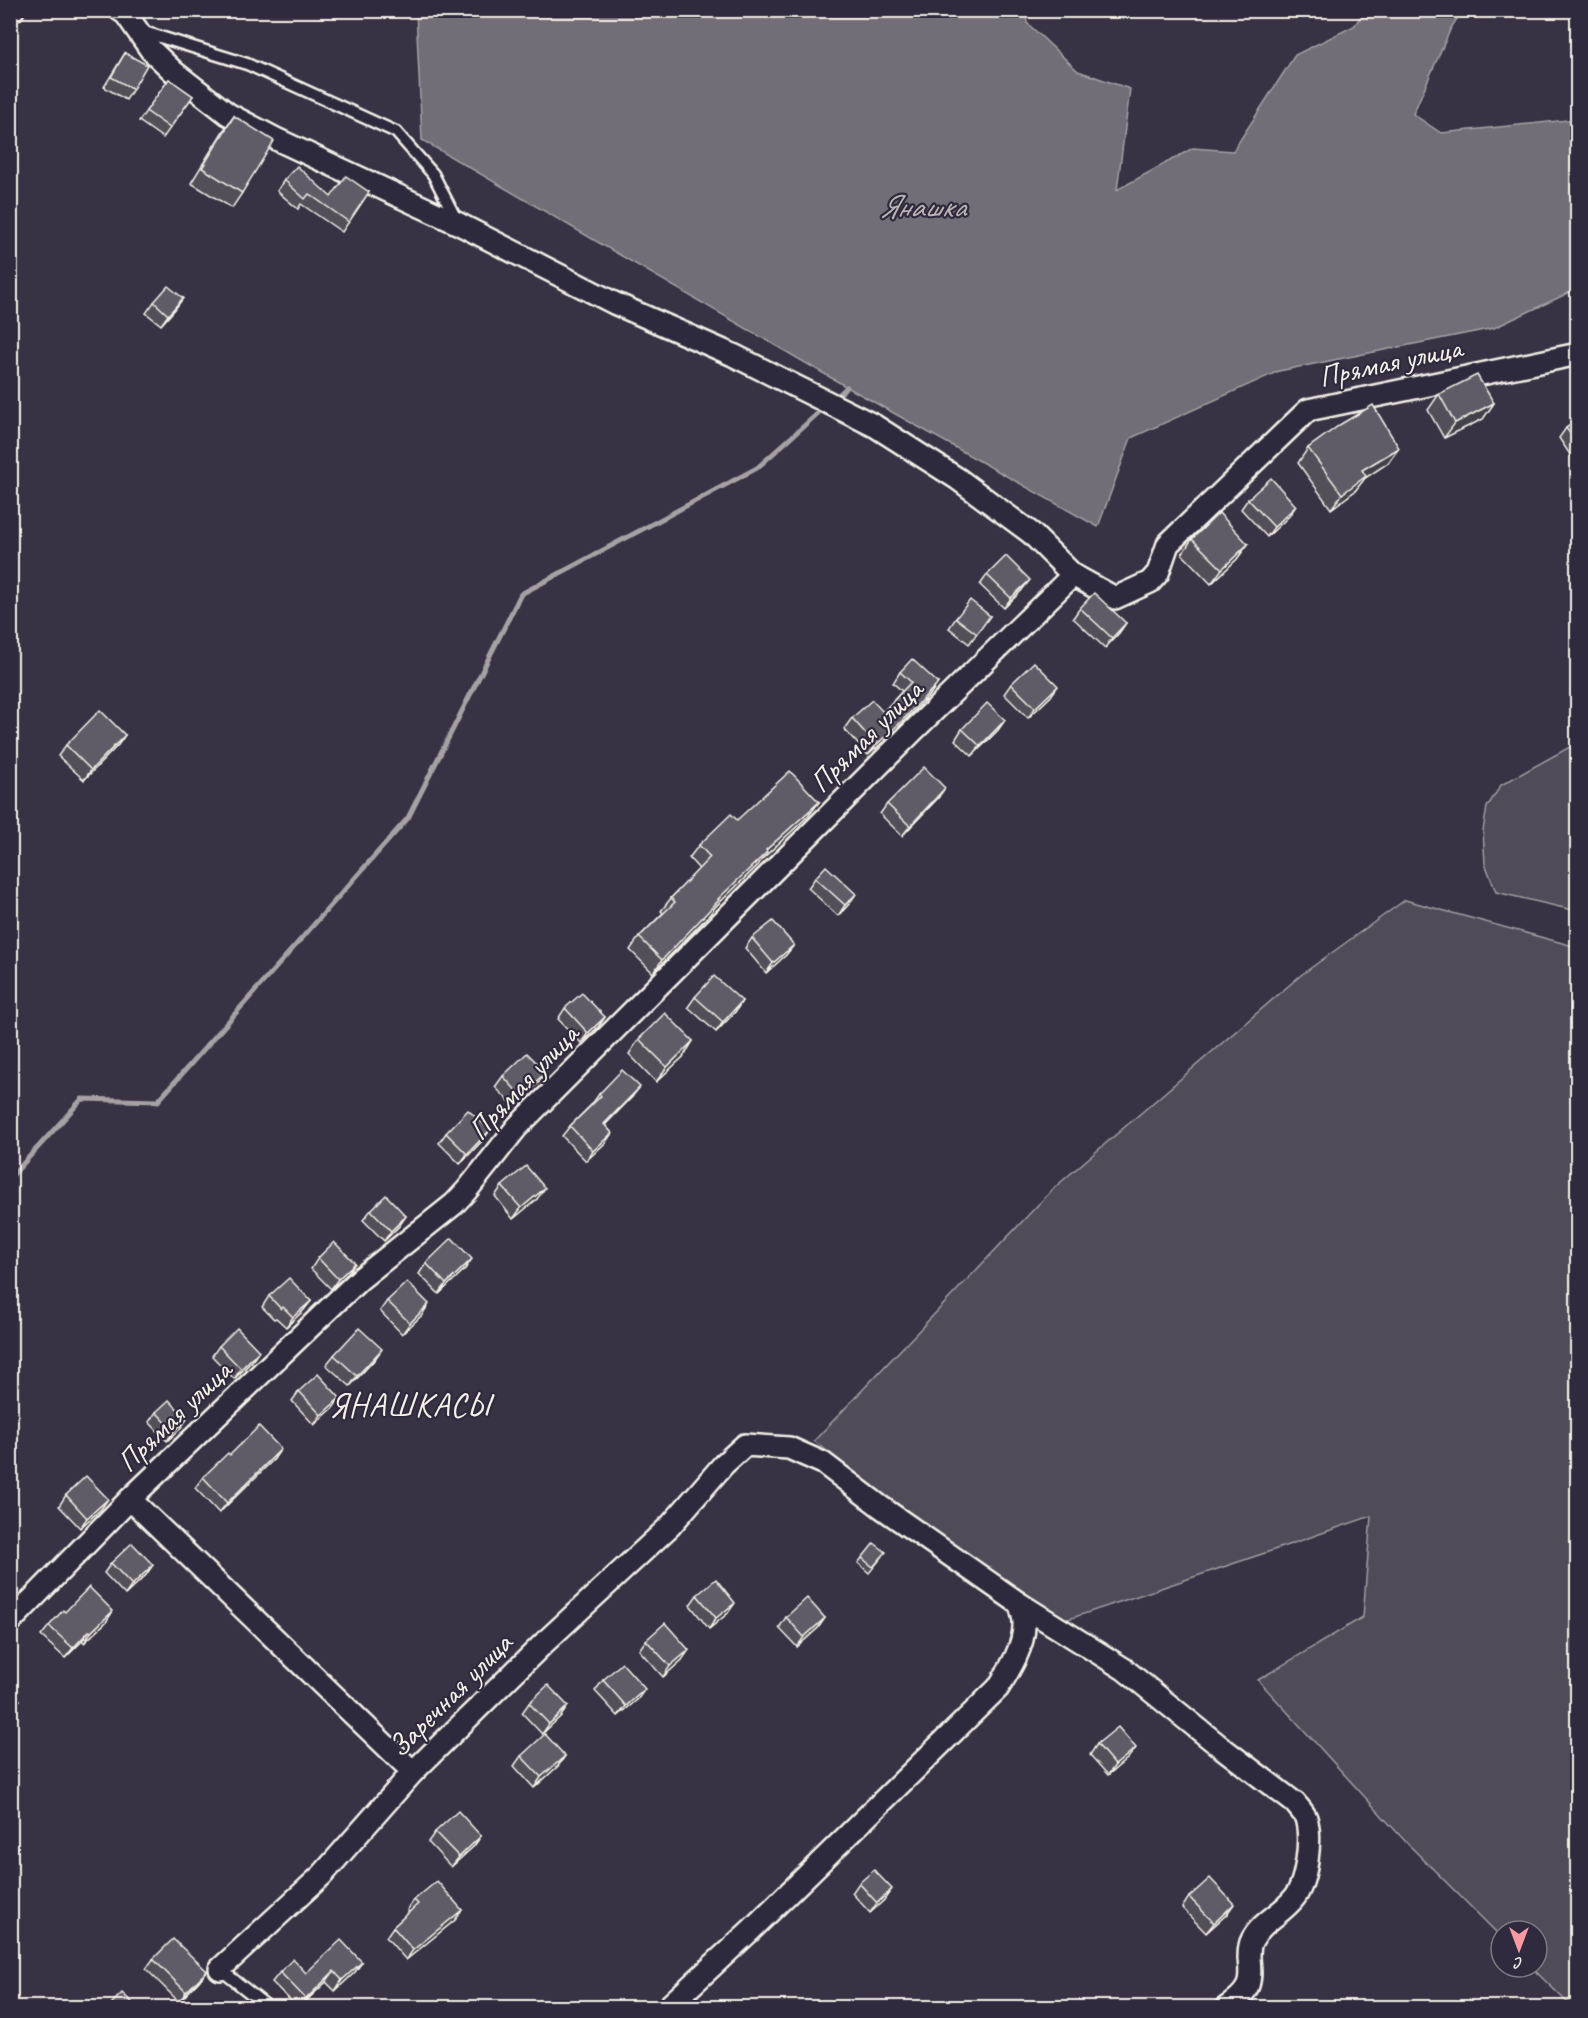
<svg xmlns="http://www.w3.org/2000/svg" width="1588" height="2018" viewBox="0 0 1588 2018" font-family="Caveat,sans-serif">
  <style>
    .green { fill: #504b59; stroke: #a29ea0; stroke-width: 1.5 }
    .water { fill: #726e77; stroke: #a6a2a4; stroke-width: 1.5 }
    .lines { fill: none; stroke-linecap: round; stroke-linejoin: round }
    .stream { stroke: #a6a2a4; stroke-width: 5 }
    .lane-casing { stroke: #f4f1e8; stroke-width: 15 }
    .street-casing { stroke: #f4f1e8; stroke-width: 26 }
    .lane { stroke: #2f2a3d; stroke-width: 10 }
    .street { stroke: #2f2a3d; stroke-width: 21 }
    .wall { fill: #524f59; stroke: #f4f1e8; stroke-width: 1.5 }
    .shaded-wall { fill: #424048; stroke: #f4f1e8; stroke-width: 1.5 }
    .building { fill: #5f5c67; stroke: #f4f1e8; stroke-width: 1.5 }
    .labels { text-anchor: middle; stroke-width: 4.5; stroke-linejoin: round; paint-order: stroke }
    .street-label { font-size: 30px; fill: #f4f1e8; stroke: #2f2a3d }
    .water-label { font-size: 32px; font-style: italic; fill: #bab6b5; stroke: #2f2a3d }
    .quarter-label { font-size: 33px; letter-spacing: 1.5px; fill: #f4f1e8; stroke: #2f2a3d }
  </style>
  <rect width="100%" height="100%" fill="#373244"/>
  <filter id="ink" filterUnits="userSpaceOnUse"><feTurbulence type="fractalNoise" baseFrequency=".0167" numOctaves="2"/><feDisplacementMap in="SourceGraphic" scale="12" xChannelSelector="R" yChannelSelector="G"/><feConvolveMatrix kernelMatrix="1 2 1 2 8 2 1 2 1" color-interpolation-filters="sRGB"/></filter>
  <g filter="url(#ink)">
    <g class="green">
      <path d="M1577,743V911L1496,892L1485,863L1483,831L1487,807L1501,785Z"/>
      <path d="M1405,900L1577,947V2007H1572L1531,1967H1537V1931H1501V1937L1405,1841L1258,1680L1363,1617L1371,1516L1265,1553L1054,1624L814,1441L1054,1188L1301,975Z"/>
    </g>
    <path class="water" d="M416,11H1026L1027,23L1078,71L1130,89L1117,190L1193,148L1233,151L1295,55L1354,26L1365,11H1462L1451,28L1413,114L1441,133L1577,119V289L1494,328L1279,371L1131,438L1098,527L847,387L422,140Z"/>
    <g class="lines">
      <g class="stream">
        <path d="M833,400L847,387"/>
        <path d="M10,1178L82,1099L158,1101L408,818L521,594L757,468L826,406"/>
      </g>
      <g class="lane-casing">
        <g id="lane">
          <path d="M141,31L247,64L396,132L433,174L457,221"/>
          <path d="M220,1969L269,2008"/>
        </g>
      </g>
      <g class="street-casing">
        <g id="street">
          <path d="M120,10L126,14L151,50L174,72L228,114L276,139L459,224L614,303L733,355L875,426L958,479L1031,533L1073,575L1115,598L1150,582L1158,573L1168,544L1308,410L1578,354"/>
          <path d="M10,11L13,10"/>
          <path d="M130,1499L413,1772"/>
          <path d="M10,1622L130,1499L360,1279L454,1204L467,1190L517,1127L915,729L1073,575"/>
          <path d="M220,1969L322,1875L413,1772L544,1643L670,1526L724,1464L745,1445L789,1448L823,1463L881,1507L1020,1604L1124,1669L1217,1744L1295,1803C1299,1808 1304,1813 1306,1818C1312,1838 1307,1882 1294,1898C1282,1914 1262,1921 1252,1940C1249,1945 1249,1952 1249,1958C1252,1985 1249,1992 1226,2008"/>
          <path d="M668,2007L751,1930L998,1688C1010,1669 1025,1645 1024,1623C1024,1617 1021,1610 1020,1604"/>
        </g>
      </g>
      <use href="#lane" class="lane"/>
      <use href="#street" class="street"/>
    </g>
    <g class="wall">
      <path d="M125,53L133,89L126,100L104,87Z"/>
      <path d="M169,79L193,96L163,138L139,121Z"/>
      <path d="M234,116L242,193L232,208L191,183L223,131Z"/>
      <path d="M284,180L331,197L369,192L342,232L301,204L298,209L277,191Z"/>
      <path d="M183,298L175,309L161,325L146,313L154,302Z"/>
      <path d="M1439,394L1494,403L1483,419L1444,438L1428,410Z"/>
      <path d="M1578,420V460L1575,462L1559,438L1566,428Z"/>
      <path d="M1308,448L1388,463L1365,478L1355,491L1331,509L1298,463Z"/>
      <path d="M1248,499L1289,516L1267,537L1241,509Z"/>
      <path d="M1192,539L1248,544L1237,559L1211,584L1182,554Z"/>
      <path d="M987,575L1022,590L1004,608L980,585Z"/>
      <path d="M1080,608L1126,623L1119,633L1105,648L1073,618Z"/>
      <path d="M990,616L969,644L949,628L956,618Z"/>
      <path d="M900,672L938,683L931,693L891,735L868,755L844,729L852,718L883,712L902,691L893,683Z"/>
      <path d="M1011,684L1051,696L1028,718L1004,694Z"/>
      <path d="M1005,720L998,730L972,756L955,740L962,729Z"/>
      <path d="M125,735L118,745L84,780L58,756L66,745Z"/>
      <path d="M938,798L902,836L880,814L887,804Z"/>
      <path d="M819,802L809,815L762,859L758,865L715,907L710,914L653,973L630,950L639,937L663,913L661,911L671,898L699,869L689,858L699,845L737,820Z"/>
      <path d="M815,878L849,904L838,916L808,888Z"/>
      <path d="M752,938L794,945L786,955L766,973L745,948Z"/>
      <path d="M695,997L742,1001L735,1012L716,1032L688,1007Z"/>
      <path d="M565,1008L605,1017L598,1027L581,1043L558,1019Z"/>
      <path d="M639,1039L693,1041L683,1057L656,1082L629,1054Z"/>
      <path d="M546,1072L539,1082L514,1106L495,1087L503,1076Z"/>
      <path d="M599,1094L632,1097L605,1125L612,1133L605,1143L586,1161L562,1136L570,1126L592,1104Z"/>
      <path d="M490,1130L482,1141L460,1164L439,1143L446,1133Z"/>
      <path d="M502,1186L537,1199L513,1219L495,1196Z"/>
      <path d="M371,1210L406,1216L399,1226L384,1241L363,1220Z"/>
      <path d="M318,1258L355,1263L348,1273L331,1289L311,1269Z"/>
      <path d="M426,1263L465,1269L439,1294L419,1274Z"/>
      <path d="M269,1296L311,1301L303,1311L286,1327L276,1318L274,1319L262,1307Z"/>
      <path d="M387,1301L422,1315L402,1334L380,1311Z"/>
      <path d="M219,1346L259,1351L252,1361L234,1379L212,1356Z"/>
      <path d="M334,1355L375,1359L350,1386L326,1365Z"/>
      <path d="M299,1391L333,1408L314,1425L292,1401Z"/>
      <path d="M156,1412L180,1429L167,1441L149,1422Z"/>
      <path d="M230,1455L274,1459L219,1513L195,1488L203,1477Z"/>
      <path d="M66,1495L101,1509L80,1528L59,1506Z"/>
      <path d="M882,1557L869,1573L858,1563L862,1558Z"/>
      <path d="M111,1563L146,1575L125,1595L104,1573Z"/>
      <path d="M697,1595L728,1613L709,1629L690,1605Z"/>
      <path d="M786,1617L825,1618L818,1628L797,1647L779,1628Z"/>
      <path d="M106,1622L84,1643L82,1641L65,1658L41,1636L49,1626Z"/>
      <path d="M646,1640L682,1660L663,1677L639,1650Z"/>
      <path d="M603,1680L638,1699L618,1716L595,1691Z"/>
      <path d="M529,1703L568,1706L561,1716L542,1734L522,1713Z"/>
      <path d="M1097,1744L1128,1758L1108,1775L1090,1755Z"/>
      <path d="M521,1756H565L558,1766L534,1788L514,1766Z"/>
      <path d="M435,1832L481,1836L474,1846L451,1867L428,1842Z"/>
      <path d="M859,1883L884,1900L870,1913L852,1893Z"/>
      <path d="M1189,1897L1227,1914L1206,1933L1182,1908Z"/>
      <path d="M414,1900L462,1910L455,1920L406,1960L386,1937L393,1927L409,1912L407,1910Z"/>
      <path d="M153,1959L207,1971L199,1981L179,2002L146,1969Z"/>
      <path d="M362,1962L355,1972L335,1991L326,1982L300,2007H297L272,1982L280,1972L306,1973Z"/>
    </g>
    <g class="shaded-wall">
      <path d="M183,298L175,309L161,325L168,315Z"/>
      <path d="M1494,403L1483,419L1444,438L1455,423Z"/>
      <path d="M1399,448L1388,463L1365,478L1355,491L1331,509L1342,494L1362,470Z"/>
      <path d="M1296,506L1289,516L1267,537L1274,527Z"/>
      <path d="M1248,544L1237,559L1211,584L1222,569Z"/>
      <path d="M1030,580L1022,590L1004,608L1011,598Z"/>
      <path d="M1126,623L1119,633L1105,648L1112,638Z"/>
      <path d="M938,683L931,693L891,735L868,755L876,745Z"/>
      <path d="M1058,686L1051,696L1028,718L1035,708Z"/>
      <path d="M1005,720L998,730L972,756L980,746Z"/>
      <path d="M125,735L118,745L84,780L91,770Z"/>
      <path d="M945,788L938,798L902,836L910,826Z"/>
      <path d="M819,802L809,815L762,859L758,865L715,907L710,914L653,973L662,960L718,899L766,850Z"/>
      <path d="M856,894L849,904L838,916L845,905Z"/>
      <path d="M794,945L786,955L766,973L773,963Z"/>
      <path d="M742,1001L735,1012L716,1032L723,1022Z"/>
      <path d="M605,1017L598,1027L581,1043L588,1033Z"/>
      <path d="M693,1041L683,1057L656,1082L667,1067Z"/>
      <path d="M546,1072L539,1082L514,1106L521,1096Z"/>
      <path d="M640,1087L632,1097L596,1134L604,1124Z"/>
      <path d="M490,1130L482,1141L460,1164L467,1154Z"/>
      <path d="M612,1133L605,1143L586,1161L593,1151Z"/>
      <path d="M545,1188L537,1199L513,1219L521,1208Z"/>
      <path d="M406,1216L399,1226L384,1241L391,1231Z"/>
      <path d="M472,1259L465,1269L439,1294L446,1284Z"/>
      <path d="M355,1263L348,1273L331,1289L338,1279Z"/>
      <path d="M311,1301L303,1311L286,1327L293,1317Z"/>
      <path d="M429,1304L422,1315L402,1334L410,1323Z"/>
      <path d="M382,1349L375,1359L350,1386L357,1376Z"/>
      <path d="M259,1351L252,1361L234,1379L241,1369Z"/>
      <path d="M340,1398L333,1408L314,1425L321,1415Z"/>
      <path d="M187,1419L180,1429L167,1441L174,1431Z"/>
      <path d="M281,1449L274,1459L219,1513L227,1503Z"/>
      <path d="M108,1499L101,1509L80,1528L87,1518Z"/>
      <path d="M153,1565L146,1575L125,1595L132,1585Z"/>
      <path d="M735,1603L728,1613L709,1629L716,1618Z"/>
      <path d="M113,1611L106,1622L84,1643L91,1632Z"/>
      <path d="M825,1618L818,1628L797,1647L804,1637Z"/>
      <path d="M89,1631L82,1641L65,1658L73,1648Z"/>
      <path d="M689,1650L682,1660L663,1677L670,1666Z"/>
      <path d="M645,1689L638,1699L618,1716L626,1706Z"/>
      <path d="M568,1706L561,1716L542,1734L549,1724Z"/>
      <path d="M1136,1748L1128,1758L1108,1775L1115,1765Z"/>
      <path d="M565,1756L558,1766L534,1788L541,1777Z"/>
      <path d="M481,1836L474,1846L451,1867L459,1857Z"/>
      <path d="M892,1889L884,1900L870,1913L877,1903Z"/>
      <path d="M1234,1904L1227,1914L1206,1933L1214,1923Z"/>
      <path d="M462,1910L455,1920L406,1960L413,1950Z"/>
      <path d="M362,1962L355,1972L335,1991L342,1980Z"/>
      <path d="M207,1971L199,1981L179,2002L186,1992Z"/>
      <path d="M334,1971L326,1982L299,2007L306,1999Z"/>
    </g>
    <g class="building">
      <path d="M125,53L147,65L133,89L111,77Z"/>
      <path d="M169,79L193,96L170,128L146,111Z"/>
      <path d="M234,116L274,141L242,193L202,168Z"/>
      <path d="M297,166L331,197L346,176L369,192L349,222L309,194L305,199L284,180Z"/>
      <path d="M168,286L183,298L168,315L154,302Z"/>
      <path d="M1477,375L1494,403L1455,423L1439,394Z"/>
      <path d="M1373,405L1399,448L1362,470L1366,476L1342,494L1308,448L1341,424Z"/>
      <path d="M1578,420V445L1566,428Z"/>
      <path d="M1271,478L1296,506L1274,527L1248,499Z"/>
      <path d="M1219,513L1248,544L1222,569L1192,539Z"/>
      <path d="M1006,556L1030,580L1011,598L987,575Z"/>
      <path d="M1094,593L1126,623L1112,638L1080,608Z"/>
      <path d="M970,600L990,616L977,634L956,618Z"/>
      <path d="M912,659L938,683L899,724L876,745L852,718L872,700L883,712L911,682L900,672Z"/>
      <path d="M1034,662L1058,686L1035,708L1011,684Z"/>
      <path d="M987,703L1005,720L980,746L962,729Z"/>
      <path d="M100,710L125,735L91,770L66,745Z"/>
      <path d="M924,767L945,788L910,826L887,804Z"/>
      <path d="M790,771L819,802L766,850L767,852L718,899L719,900L662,960L639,937L675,902L671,898L710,857L699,845L731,814L737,820Z"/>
      <path d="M826,866L856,894L845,905L815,878Z"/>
      <path d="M773,921L794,945L773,963L752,938Z"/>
      <path d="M714,976L742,1001L723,1022L695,997Z"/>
      <path d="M582,993L605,1017L588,1033L565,1008Z"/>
      <path d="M665,1013L693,1041L667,1067L639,1039Z"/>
      <path d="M527,1053L546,1072L521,1096L503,1076Z"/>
      <path d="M622,1070L640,1087L604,1124L612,1133L593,1151L570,1126L601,1096L599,1094Z"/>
      <path d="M468,1110L490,1130L467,1154L446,1133Z"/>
      <path d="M526,1166L545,1188L521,1208L502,1186Z"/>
      <path d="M386,1195L406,1216L391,1231L371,1210Z"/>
      <path d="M452,1238L472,1259L446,1284L426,1263Z"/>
      <path d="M334,1242L355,1263L338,1279L318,1258Z"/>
      <path d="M289,1278L311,1301L293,1317L283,1307L281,1309L269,1296Z"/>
      <path d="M407,1282L429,1304L410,1323L387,1301Z"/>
      <path d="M237,1328L259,1351L241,1369L219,1346Z"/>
      <path d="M359,1328L382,1349L357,1376L334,1355Z"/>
      <path d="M318,1374L340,1398L321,1415L299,1391Z"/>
      <path d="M169,1400L187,1419L174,1431L156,1412Z"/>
      <path d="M259,1426L281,1449L227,1503L203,1477L228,1453L230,1455Z"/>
      <path d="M86,1476L108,1499L87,1518L66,1495Z"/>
      <path d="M132,1543L153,1565L132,1585L111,1563Z"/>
      <path d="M874,1543L886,1552L873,1567L862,1558Z"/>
      <path d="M716,1579L735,1603L716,1618L697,1595Z"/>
      <path d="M89,1587L113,1611L91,1632L89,1631L73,1648L49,1626L63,1610L65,1612Z"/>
      <path d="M807,1598L825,1618L804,1637L786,1617Z"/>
      <path d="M665,1623L689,1650L670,1666L646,1640Z"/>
      <path d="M622,1663L645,1689L626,1706L603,1680Z"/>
      <path d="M548,1685L568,1706L549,1724L529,1703Z"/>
      <path d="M10,1691L20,1700L10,1710Z"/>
      <path d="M1118,1727L1136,1748L1115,1765L1097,1744Z"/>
      <path d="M545,1734L565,1756L541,1777L521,1756Z"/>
      <path d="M458,1811L481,1836L459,1857L435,1832Z"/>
      <path d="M874,1870L892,1889L877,1903L859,1883Z"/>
      <path d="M1210,1878L1234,1904L1214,1923L1189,1897Z"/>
      <path d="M437,1881L462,1910L413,1950L393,1927L418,1904L414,1900Z"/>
      <path d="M173,1939L207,1971L186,1992L153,1959Z"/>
      <path d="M341,1940L362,1962L342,1980L334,1971L306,1999L280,1972L293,1959L306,1973Z"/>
      <path d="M122,1993L137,2007H108Z"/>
    </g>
  </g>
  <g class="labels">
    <g class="street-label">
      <text transform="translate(1390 362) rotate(-12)" y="10">Прямая улица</text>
      <text transform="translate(866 736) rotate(-45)" y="10">Прямая улица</text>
      <text transform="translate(523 1082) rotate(-47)" y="10">Прямая улица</text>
      <text transform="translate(174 1416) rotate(-44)" y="10">Прямая улица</text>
      <text transform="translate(450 1695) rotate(-45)" y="10">Заречная улица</text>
    </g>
    <g class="water-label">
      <text x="922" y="217">Янашка</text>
    </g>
    <g class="quarter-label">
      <text x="410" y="1416">ЯНАШКАСЫ</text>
    </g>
  </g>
  <rect width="1588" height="2018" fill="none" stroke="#2f2a3d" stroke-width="36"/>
  <rect x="18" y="18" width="1552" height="1982" fill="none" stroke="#f4f1e8" stroke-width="2" filter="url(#ink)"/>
  <g transform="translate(1519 1949) rotate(180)"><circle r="28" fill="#2f2a3d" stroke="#7e7a81" stroke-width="1.5"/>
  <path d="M0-4.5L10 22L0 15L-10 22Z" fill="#ff9aa2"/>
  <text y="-9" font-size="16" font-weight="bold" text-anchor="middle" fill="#f4f1e8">С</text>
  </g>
</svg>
